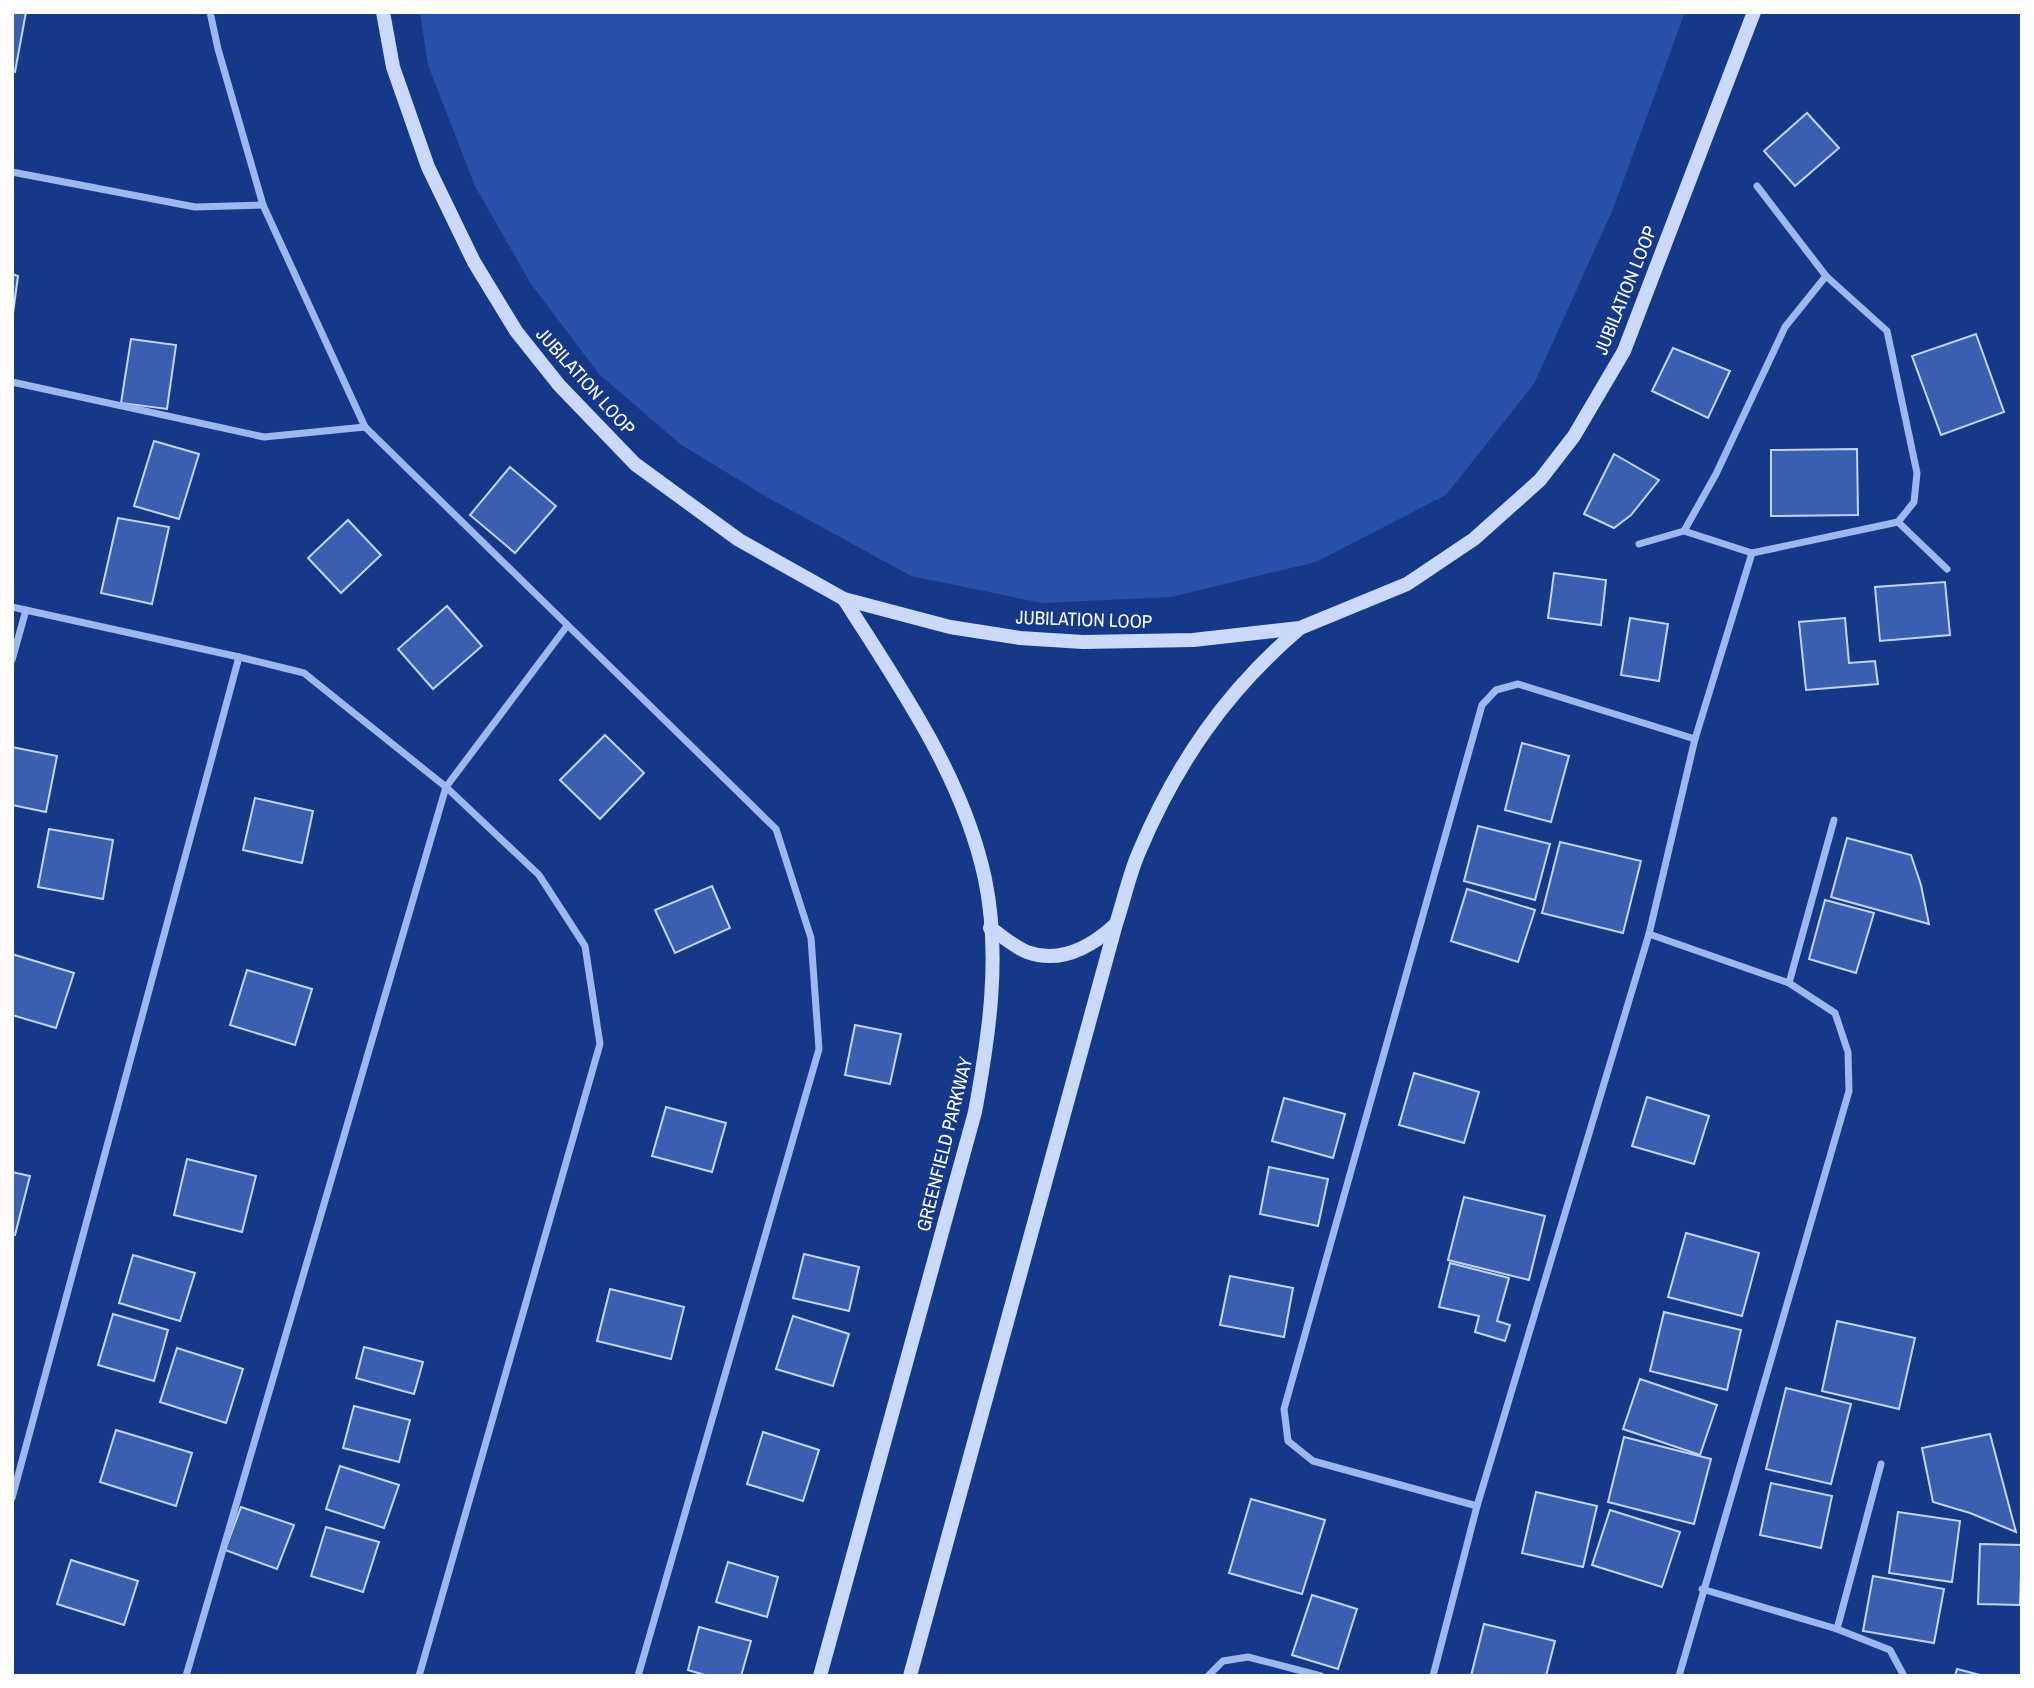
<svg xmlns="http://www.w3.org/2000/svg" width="2034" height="1688" viewBox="0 0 2034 1688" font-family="'Archivo Narrow',sans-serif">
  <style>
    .green { fill: #2850a8 }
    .building { fill: #3a5fb1; stroke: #c3d5fb; stroke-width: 2 }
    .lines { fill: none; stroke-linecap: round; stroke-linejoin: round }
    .street { stroke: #9db7ef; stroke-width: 7 }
    .secondary { stroke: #cbd9fa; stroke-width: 14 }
    .labels { text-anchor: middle; stroke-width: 6; stroke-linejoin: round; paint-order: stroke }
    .street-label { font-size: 19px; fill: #fff; stroke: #163889 }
  </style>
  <rect width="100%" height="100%" fill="#163889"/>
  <path class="green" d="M420,12H1685L1613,209L1534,384L1446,495L1316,562L1171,597L1042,603L911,576L767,497L680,444L599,374L531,284L475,186L428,65Z"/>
  <g class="building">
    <path d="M12,12H26L15,72H12Z"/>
    <path d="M1807,113L1839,148L1795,186L1764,151Z"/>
    <path d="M12,274L18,276L12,321Z"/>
    <path d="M1976,334L2004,412L1941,435L1912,356Z"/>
    <path d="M131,339L176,345L167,409L121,403Z"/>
    <path d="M1673,348L1730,371L1708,418L1652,391Z"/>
    <path d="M154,441L199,454L179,519L134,506Z"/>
    <path d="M1857,449L1858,515L1771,516V450Z"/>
    <path d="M1614,454L1659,480L1631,515L1614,528L1584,514Z"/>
    <path d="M510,467L556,506L515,553L470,515Z"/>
    <path d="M118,518L169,527L152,604L101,593Z"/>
    <path d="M348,520L381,555L341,593L308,558Z"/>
    <path d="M1554,573L1606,580L1601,625L1548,618Z"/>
    <path d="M1945,582L1950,635L1880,641L1875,587Z"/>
    <path d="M447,606L482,646L433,689L398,649Z"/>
    <path d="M1630,618L1668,624L1659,681L1621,675Z"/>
    <path d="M1845,618L1849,663L1875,661L1878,684L1806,690L1799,622Z"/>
    <path d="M605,735L644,773L600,819L560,780Z"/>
    <path d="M1522,743L1569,756L1551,822L1505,810Z"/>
    <path d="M12,747L57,756L46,812L12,805Z"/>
    <path d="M255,798L313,811L302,863L243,850Z"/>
    <path d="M1478,826L1550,844L1535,900L1464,881Z"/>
    <path d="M49,829L113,840L103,899L38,887Z"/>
    <path d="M1847,838L1911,855L1921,885L1929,924L1831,897Z"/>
    <path d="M1560,842L1641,861L1623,933L1542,913Z"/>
    <path d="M712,886L730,928L675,953L655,910Z"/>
    <path d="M1467,889L1535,910L1518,962L1451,941Z"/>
    <path d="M1825,900L1874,913L1856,973L1809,959Z"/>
    <path d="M12,954L74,973L56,1028L12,1015Z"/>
    <path d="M247,970L312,989L295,1045L230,1025Z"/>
    <path d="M855,1025L901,1034L890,1084L845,1075Z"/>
    <path d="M1414,1073L1479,1092L1464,1143L1399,1125Z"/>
    <path d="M1647,1097L1709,1116L1694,1164L1632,1146Z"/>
    <path d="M1284,1098L1345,1114L1333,1158L1272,1141Z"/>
    <path d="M666,1107L726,1123L712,1172L652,1156Z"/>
    <path d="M187,1159L256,1176L242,1232L174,1215Z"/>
    <path d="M1269,1167L1328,1179L1318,1226L1260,1214Z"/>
    <path d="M12,1172L30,1176L15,1235H12Z"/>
    <path d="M1464,1197L1545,1216L1529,1280L1448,1260Z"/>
    <path d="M1686,1233L1759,1253L1742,1316L1668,1297Z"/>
    <path d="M804,1254L859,1267L849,1311L793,1298Z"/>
    <path d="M133,1255L195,1273L180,1321L119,1303Z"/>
    <path d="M1450,1263L1509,1278L1497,1321L1510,1325L1505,1341L1475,1332L1479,1316L1439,1307Z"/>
    <path d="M1230,1276L1293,1288L1284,1337L1220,1325Z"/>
    <path d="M610,1289L684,1307L671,1359L597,1341Z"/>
    <path d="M1664,1312L1741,1330L1727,1390L1650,1371Z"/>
    <path d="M113,1314L168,1330L154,1381L98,1365Z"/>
    <path d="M793,1316L849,1334L833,1386L776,1369Z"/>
    <path d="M1837,1321L1915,1338L1899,1409L1822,1391Z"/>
    <path d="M364,1347L423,1362L414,1394L356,1378Z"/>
    <path d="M177,1348L243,1369L226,1423L160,1402Z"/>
    <path d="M1640,1379L1717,1405L1700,1455L1623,1429Z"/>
    <path d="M1786,1388L1851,1404L1831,1484L1766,1469Z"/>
    <path d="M354,1406L410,1420L399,1462L343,1448Z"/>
    <path d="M116,1430L192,1453L176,1506L100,1482Z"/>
    <path d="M763,1432L819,1450L803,1501L747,1484Z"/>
    <path d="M1990,1434L2016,1532L1970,1513L1933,1502L1922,1448Z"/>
    <path d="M1624,1437L1711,1459L1694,1524L1608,1502Z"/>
    <path d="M340,1466L399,1485L384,1528L326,1509Z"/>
    <path d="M1771,1483L1832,1496L1821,1548L1760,1535Z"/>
    <path d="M1536,1492L1597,1506L1583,1567L1522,1553Z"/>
    <path d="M1251,1499L1325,1520L1302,1594L1229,1573Z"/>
    <path d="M241,1507L294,1525L277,1569L225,1550Z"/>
    <path d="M1610,1510L1680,1532L1662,1587L1592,1565Z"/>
    <path d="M1898,1512L1960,1521L1952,1582L1889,1573Z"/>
    <path d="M326,1527L379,1542L363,1592L311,1576Z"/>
    <path d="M1980,1544L2022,1545L2020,1605L1978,1604Z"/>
    <path d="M71,1560L138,1581L124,1625L57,1604Z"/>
    <path d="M728,1562L778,1577L767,1617L716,1602Z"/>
    <path d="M1873,1576L1944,1589L1934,1643L1863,1631Z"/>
    <path d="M1312,1595L1357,1609L1338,1669L1292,1655Z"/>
    <path d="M1484,1624L1555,1641L1546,1676H1471Z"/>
    <path d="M699,1627L751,1641L741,1676H708L688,1670Z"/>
    <path d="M1957,1669L1984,1676H1955Z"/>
  </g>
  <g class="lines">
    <g class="street">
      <path d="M210,12L218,49L263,205L365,427L776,829L811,938L819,1049L638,1676"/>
      <path d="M12,172L195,207L263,205"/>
      <path d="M12,382L264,437L365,427"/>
      <path d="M1898,522L1947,569"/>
      <path d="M1684,531L1752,553L1898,522L1914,502L1917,473L1887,331L1826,276L1757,186"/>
      <path d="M1639,544L1684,531L1716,474L1785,327L1826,276"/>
      <path d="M12,607L239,657L304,673L446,787L539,875L585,946L600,1044L419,1676"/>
      <path d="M12,660L26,610"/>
      <path d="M1649,934L1789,983L1835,1013L1848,1052L1849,1091L1679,1676"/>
      <path d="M1789,983L1834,820"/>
      <path d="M12,1498L239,657"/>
      <path d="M1477,1506L1313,1461L1288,1441L1284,1409L1482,705L1496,690L1518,684L1695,739"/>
      <path d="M1702,1589L1837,1629L1890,1650L1904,1676"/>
      <path d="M1837,1629L1881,1464"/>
      <path d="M186,1676L446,787L567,626"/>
      <path d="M1208,1676L1223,1661L1248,1657L1321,1676"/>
      <path d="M1433,1676L1477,1506L1649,934L1695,739L1752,553"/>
    </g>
    <g class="secondary">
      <path d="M383,12L393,67L428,167L474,262L516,331L559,385L635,464L739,540L844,599L950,627L1020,638L1083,642L1193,640L1300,628L1407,584L1474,539L1540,480L1574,436L1624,351L1754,12"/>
      <path d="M990,928C1001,935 1014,947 1027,952C1060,964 1091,947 1115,925"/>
      <path d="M820,1676L975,1112C989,1036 1001,956 985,879C963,776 899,686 844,599"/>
      <path d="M910,1676L1116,924C1124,900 1129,875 1139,852C1176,764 1226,691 1299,629"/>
    </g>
  </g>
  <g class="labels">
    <g class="street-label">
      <text transform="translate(1625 290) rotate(-68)" y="7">JUBILATION LOOP</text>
      <text transform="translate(586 381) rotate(48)" y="7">JUBILATION LOOP</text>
      <text transform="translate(1084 619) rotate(2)" y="7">JUBILATION LOOP</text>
      <text transform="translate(944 1144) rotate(-76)" y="7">GREENFIELD PARKWAY</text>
    </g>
  </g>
  <rect width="2034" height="1688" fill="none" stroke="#ffffff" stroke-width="28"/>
</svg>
